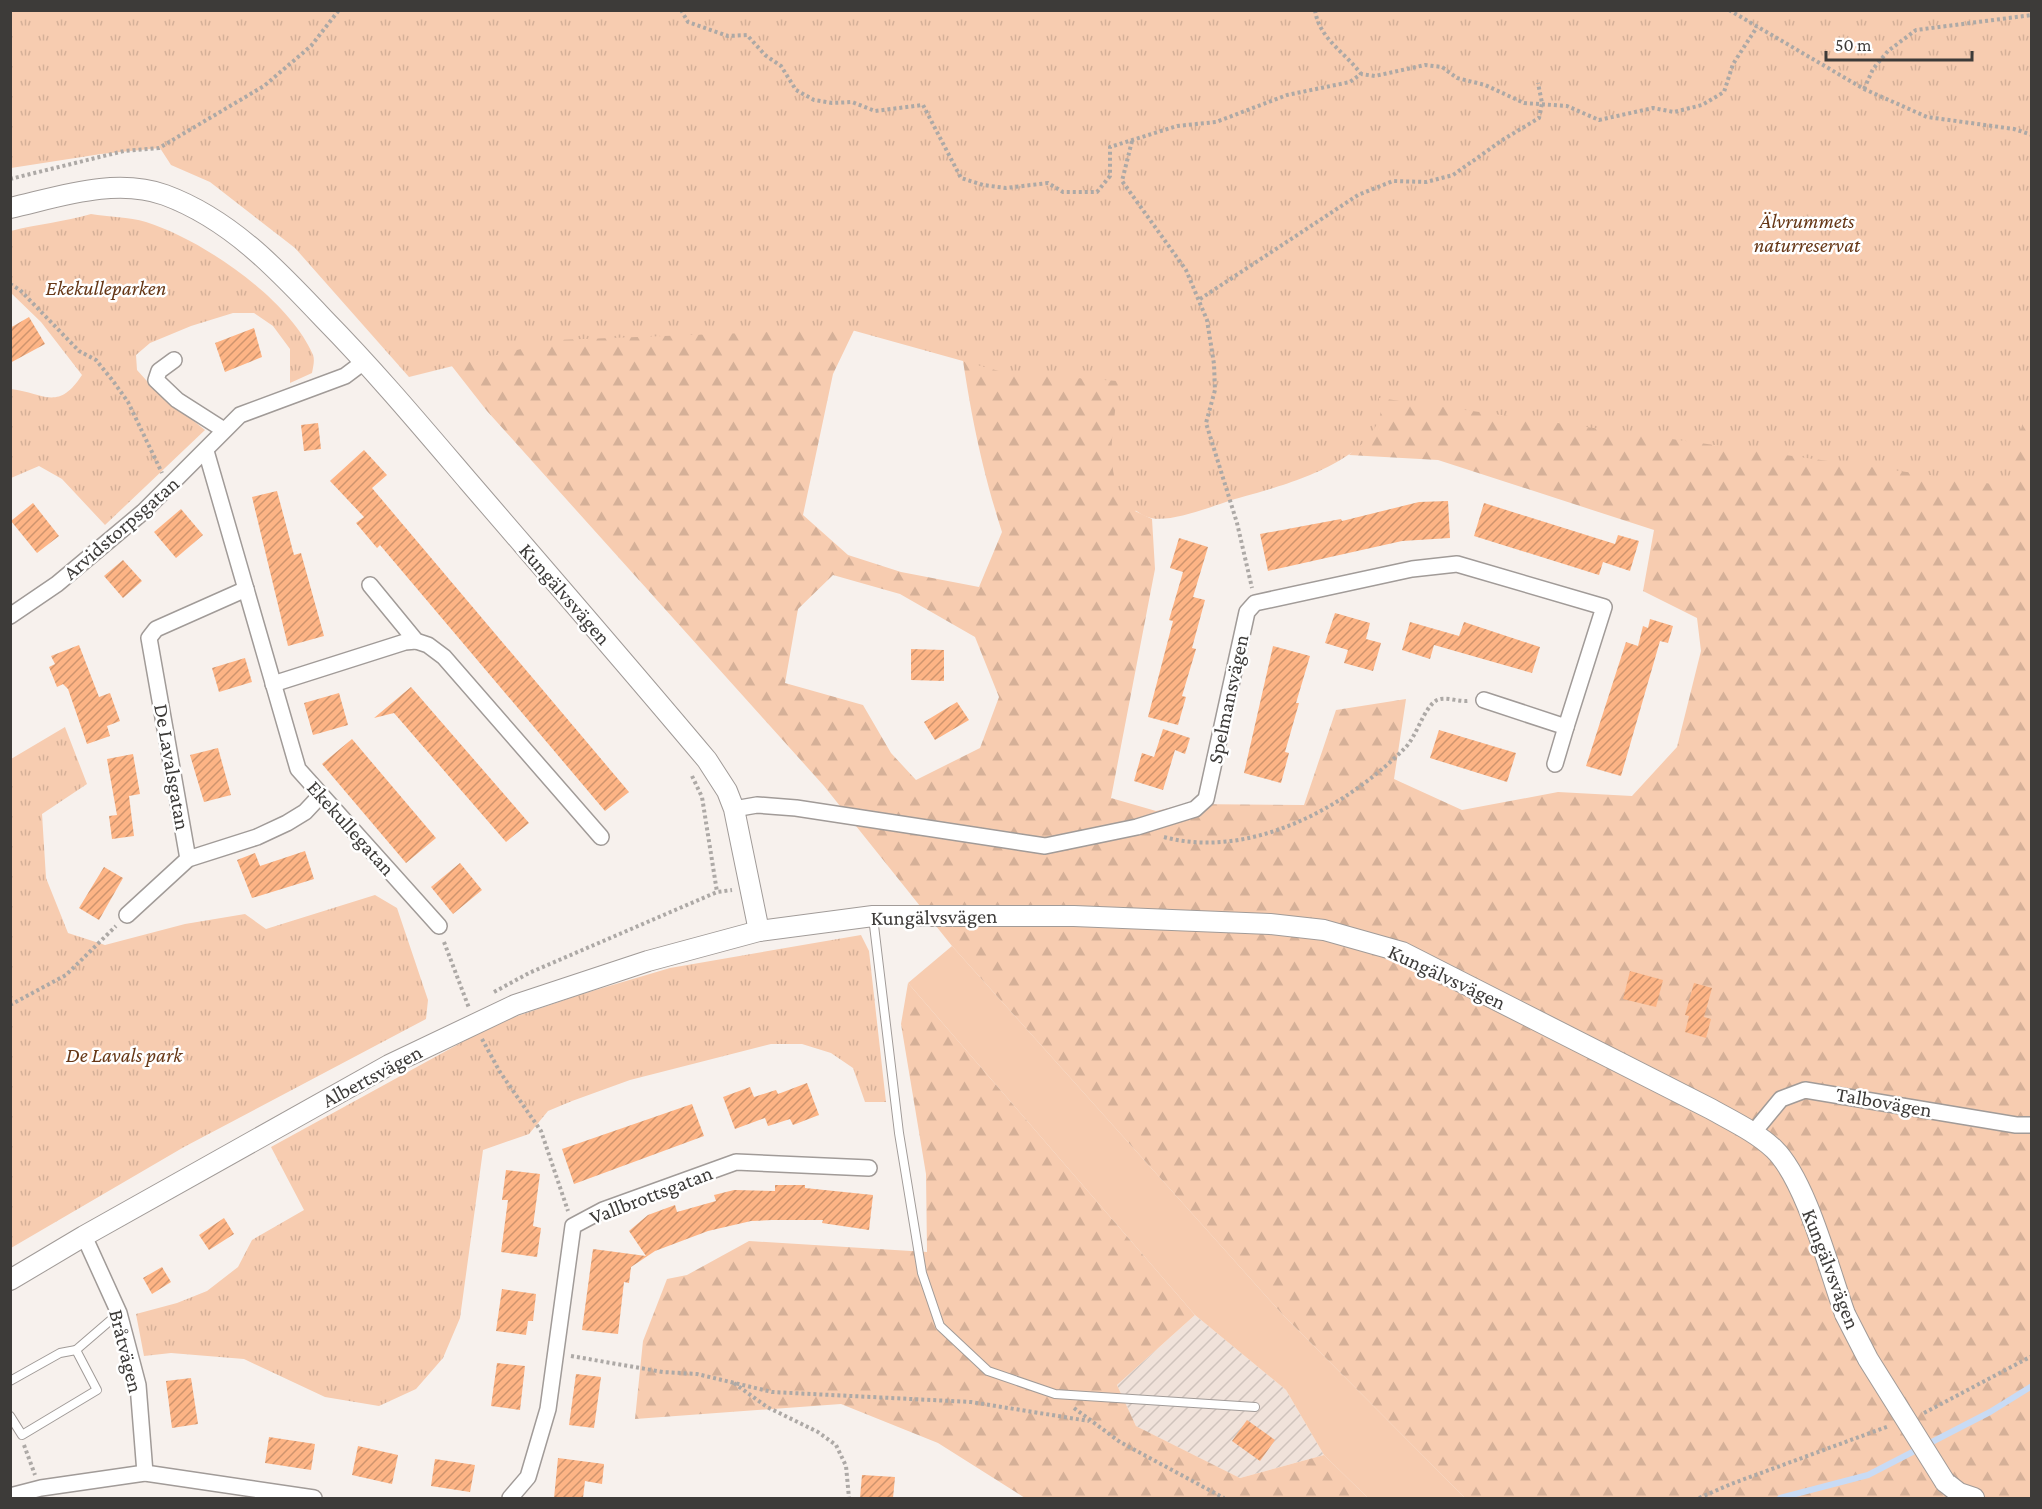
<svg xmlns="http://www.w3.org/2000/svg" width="2042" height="1509" viewBox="0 0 2042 1509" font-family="'Crimson Pro',serif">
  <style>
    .industrial { fill: url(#industrial-furrows) }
    .grass { fill: #f7ccb0 }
    .forest { fill: url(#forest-firs); fill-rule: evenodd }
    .park { fill: url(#park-tufts) }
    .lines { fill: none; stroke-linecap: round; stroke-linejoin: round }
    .stream { stroke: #c8dbf5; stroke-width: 6 }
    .building { fill: url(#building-hatch) }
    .service-casing { stroke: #a19b98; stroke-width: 10 }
    .minor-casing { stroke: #a19b98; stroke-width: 18 }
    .tertiary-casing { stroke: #a19b98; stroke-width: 22 }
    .path { stroke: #ada9a6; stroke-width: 4; stroke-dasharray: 3 3; stroke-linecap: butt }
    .service { stroke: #fff; stroke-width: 8 }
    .minor { stroke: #fff; stroke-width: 15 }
    .tertiary { stroke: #fff; stroke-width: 20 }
    .tertiary-bridge-casing { stroke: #a19b98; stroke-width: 22; stroke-linecap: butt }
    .tertiary-bridge { stroke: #fff; stroke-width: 20 }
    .labels { text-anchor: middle; stroke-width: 5; stroke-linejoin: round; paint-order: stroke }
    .park-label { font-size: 21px; font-style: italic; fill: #663716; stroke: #fff }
    .street-label { font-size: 21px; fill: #3d3b39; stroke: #fff }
  </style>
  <defs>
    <pattern id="industrial-furrows" width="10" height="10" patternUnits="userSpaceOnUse" patternTransform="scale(1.5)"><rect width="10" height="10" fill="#f0e2da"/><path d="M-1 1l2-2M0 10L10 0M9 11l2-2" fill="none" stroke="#cfc3bc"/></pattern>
    <pattern id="forest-firs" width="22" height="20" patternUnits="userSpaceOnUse" patternTransform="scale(1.5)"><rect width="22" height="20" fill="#f7ccb0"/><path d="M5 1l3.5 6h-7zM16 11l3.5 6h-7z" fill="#d5b098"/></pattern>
    <pattern id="park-tufts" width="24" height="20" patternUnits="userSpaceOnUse" patternTransform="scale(1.5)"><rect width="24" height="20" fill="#f7ccb0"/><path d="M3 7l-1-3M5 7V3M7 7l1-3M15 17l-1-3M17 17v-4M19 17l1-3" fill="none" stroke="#d5b098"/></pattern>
    <pattern id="building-hatch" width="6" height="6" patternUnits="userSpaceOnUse" patternTransform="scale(1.5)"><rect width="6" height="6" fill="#fdb485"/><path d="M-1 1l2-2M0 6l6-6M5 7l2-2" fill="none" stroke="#ce946e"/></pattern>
  </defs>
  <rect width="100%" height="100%" fill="#f7f1ed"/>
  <path class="industrial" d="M1195,1315L1286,1390L1324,1455L1240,1478L1136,1426L1117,1385Z"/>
  <path class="grass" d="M952,946L1284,1316L1465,1498H1368L1324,1455L1286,1390L1195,1315L908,983Z"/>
  <g class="forest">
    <path d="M174,11H2031V1498H1465L1284,1316L952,946L824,786L487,411ZM869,299L959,333C969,405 980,463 1002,532L979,587L901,572L848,555L803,515L833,374ZM1370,433L1349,455L1438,460L1654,530L1643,591L1697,618L1701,651L1677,747L1632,796L1558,792L1462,810L1394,779L1406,699L1336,710L1304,805L1186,804L1156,811L1111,798L1155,569L1152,519L1135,511ZM833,575L900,594L975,637L999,697L980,748L916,780L891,753L863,705L785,683L798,609Z"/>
    <path d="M908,983L1195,1315L1117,1385L1136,1426L1240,1478L1324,1455L1368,1498H1025L938,1443L841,1404L635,1419L643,1341L667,1279L687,1275L749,1241L927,1252L926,1174L901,1024Z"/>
  </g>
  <g class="park">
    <path d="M11,10L2031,11L2032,385L2007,486L1379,398C1379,401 1381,407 1381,411C1372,464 1278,487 1235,499C1215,505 1172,523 1151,518C1141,516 1132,508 1126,501C1100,468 1117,418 1118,381L1006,373L848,329L557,340L409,377L295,248L210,182L171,165L160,148L101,154L11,168Z"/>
    <path d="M91,214C108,217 129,217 146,222C203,240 289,299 313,355C315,360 313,367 312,373L290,383V349L273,326L254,313H233L191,326L150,343L136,355L137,370L155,390L205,430L105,525L62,479L39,466L11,478V389C44,393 58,412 82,375L41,322L11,293V231C37,224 64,222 91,214Z"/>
    <path d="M65,727L87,784L42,814L46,878L68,933L105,945L185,924L245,914L266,929L375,895L397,908L428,1000L426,1019L184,1147L11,1248V759Z"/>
    <path d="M861,935L869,951L886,1102H865L853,1068L831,1053L802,1044H771L630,1080L572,1101L548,1111L529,1134L483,1150L460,1318L443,1358L416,1389L379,1406L325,1397L244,1359L171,1353L144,1356L136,1314L177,1303L207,1291L238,1267L252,1240L304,1210L271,1147L497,1023L582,994L670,968Z"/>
  </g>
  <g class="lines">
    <path class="stream" d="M1780,1498L1868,1475L1990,1412L2032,1386"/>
  </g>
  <g class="building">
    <path d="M29,317L45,344L10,363V328Z"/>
    <path d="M254,328L262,357L225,372L215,343Z"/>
    <path d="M318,423L321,449L304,451L301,425Z"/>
    <path d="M364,450L387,475L372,488L629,792L605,811L380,545L377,548L356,523L364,517L330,481Z"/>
    <path d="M277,491L294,555L301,553L324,636L288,646L252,497Z"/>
    <path d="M1448,501L1450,538L1402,541L1268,571L1260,534L1341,519L1342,521L1419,502Z"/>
    <path d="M33,503L59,536L37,553L11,521Z"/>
    <path d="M1484,503L1615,544L1618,535L1639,541L1630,571L1603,562L1599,575L1474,536Z"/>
    <path d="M181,509L203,535L176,558L154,532Z"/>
    <path d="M1179,538L1208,547L1193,597L1205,600L1192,648L1196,649L1182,696L1186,697L1178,725L1148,717L1173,621L1169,620L1183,572L1170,568Z"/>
    <path d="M123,560L142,581L123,598L104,576Z"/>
    <path d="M1335,613L1370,623L1366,639L1381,643L1373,671L1344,663L1348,650L1325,643Z"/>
    <path d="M1650,619L1673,626L1668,643L1660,641L1621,776L1586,766L1626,642L1638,646L1643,626L1648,628Z"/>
    <path d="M1410,622L1459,636L1464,622L1540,647L1532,673L1434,645L1430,659L1402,650Z"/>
    <path d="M79,645L99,697L110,693L120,721L107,726L110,736L87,744L68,689L63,684L57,687L49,667L55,664L51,656Z"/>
    <path d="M1273,646L1310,656L1296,703H1299L1285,752L1289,753L1281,783L1244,773Z"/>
    <path d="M911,649L944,650V681L911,680Z"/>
    <path d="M245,658L252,682L219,692L212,668Z"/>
    <path d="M411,687L529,823L506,842L394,713L374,718Z"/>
    <path d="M339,693L348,725L313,735L304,703Z"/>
    <path d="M957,702L969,720L935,740L924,722Z"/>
    <path d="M1163,729L1190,738L1185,754L1175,750L1163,790L1134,781L1142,753L1154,757Z"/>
    <path d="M1439,730L1516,753L1507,782L1430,758Z"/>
    <path d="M352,739L436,838L406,863L322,764Z"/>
    <path d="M218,748L231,795L204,802L190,755Z"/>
    <path d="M133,754L140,794L129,796L134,836L112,839L109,816L117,815L107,759Z"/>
    <path d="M305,851L314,879L252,898L237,860L255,853L260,866Z"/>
    <path d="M460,863L482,890L453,914L431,887Z"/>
    <path d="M104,867L123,878L99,920L79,908Z"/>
    <path d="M1630,971L1663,980L1656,1007L1623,999Z"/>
    <path d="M1694,983L1712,988L1704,1017L1711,1019L1706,1038L1685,1032L1689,1016L1685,1015Z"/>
    <path d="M807,1083L819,1115L793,1125L790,1119L768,1126L765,1118L735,1129L723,1097L750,1087L754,1097L776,1090L778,1094Z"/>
    <path d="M692,1104L704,1136L574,1184L562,1149Z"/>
    <path d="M506,1170L540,1174L533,1226L541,1228L537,1257L501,1252L508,1200H502Z"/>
    <path d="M775,1185H805V1188L873,1195L869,1230L822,1223L823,1220H772L751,1221L708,1231L655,1251L631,1267L629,1283L624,1282L618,1334L582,1330L593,1249L646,1256L629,1231L648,1215L675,1205L677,1212L716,1201L714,1195L734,1190L775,1191Z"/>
    <path d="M224,1218L234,1234L209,1250L199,1235Z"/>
    <path d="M162,1267L171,1282L152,1294L143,1278Z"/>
    <path d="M502,1289L536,1294L533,1321H528L526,1335L496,1331Z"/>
    <path d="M497,1363L525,1366L520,1410L491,1406Z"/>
    <path d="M576,1374L601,1377L594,1428L569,1425Z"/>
    <path d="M191,1378L198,1424L172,1428L166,1381Z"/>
    <path d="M1247,1420L1275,1440L1260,1461L1232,1441Z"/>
    <path d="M269,1437L315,1444L311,1470L265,1463Z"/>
    <path d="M358,1446L398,1455L392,1484L352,1475Z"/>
    <path d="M558,1458L604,1464L602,1484L585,1481L583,1498H554Z"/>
    <path d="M435,1459L475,1465L470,1492L431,1486Z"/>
    <path d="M862,1475L895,1477L893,1498H860Z"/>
  </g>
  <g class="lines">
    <g class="service-casing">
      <g id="service">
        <path d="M873,917L899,1133L922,1273L940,1326L988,1371L1055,1394L1255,1407"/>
        <path d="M10,1381L60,1353L76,1350"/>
        <path d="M10,1416L22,1435L97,1390L76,1350L119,1313"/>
      </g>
    </g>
    <g class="minor-casing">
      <g id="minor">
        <path d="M174,360L159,371L156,380L177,400L224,430"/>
        <path d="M206,451L298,769L439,926"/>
        <path d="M370,585L416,641L428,645L444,657L601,837"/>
        <path d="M10,616L57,584L143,512L240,415L345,376L365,361"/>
        <path d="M273,684L405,642L416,641"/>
        <path d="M1555,764L1566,727"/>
        <path d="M734,809L757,805L796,808L1045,846L1137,827L1195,809L1206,799L1247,612L1255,603L1412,569L1457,564L1604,607L1566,727L1484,700"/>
        <path d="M188,859L149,638L156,629L246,589"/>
        <path d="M127,915L188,859L257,837L287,823L305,812L320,796"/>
        <path d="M1753,1133L1781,1099L1805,1090L2016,1125H2032"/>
        <path d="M84,1236L119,1313L138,1385L145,1473"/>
        <path d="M10,1496L41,1488L145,1473L314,1498"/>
        <path d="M510,1498L528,1477L548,1409L573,1226L603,1210L736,1162L869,1168"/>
      </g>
    </g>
    <g class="tertiary-casing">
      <g id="tertiary">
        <path d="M10,208C59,197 115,177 165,195C230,219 277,269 324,319C375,371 422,427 469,482C549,575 629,667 707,760L727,791L734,809L759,931"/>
        <path d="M10,1280L84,1236L389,1065L515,1005L648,961L759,931L873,916H1074L1270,924L1324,930L1402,952L1711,1109C1732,1121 1756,1132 1774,1149C1806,1180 1829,1270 1845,1314"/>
        <path d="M1945,1482L1959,1493L1974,1498"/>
      </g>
    </g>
    <g class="path">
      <path d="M681,10L688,22L728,36L747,35L765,55L781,66L796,90L814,100L832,103L852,102L875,111L923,105L961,178L983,185L1006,188L1048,183L1063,192H1097L1110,176V147L1177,126L1216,122L1287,95L1350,82L1361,74L1375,76L1425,65L1442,67L1457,78L1485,85L1524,103L1567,106L1599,120L1653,108L1674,112L1702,105L1724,92L1733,64L1757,27"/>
      <path d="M1315,10C1319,39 1346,53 1361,74"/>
      <path d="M1729,10L1864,89L1927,117L2014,129L2032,135"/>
      <path d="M1864,89L1873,69L1888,51L1916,30L2032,15"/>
      <path d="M1132,141L1122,181L1186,270L1207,320L1214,364L1215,390L1206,423L1237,523L1252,588"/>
      <path d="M10,179L124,151L159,148L264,86L311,46L339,10"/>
      <path d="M10,284L20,290L79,351L96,360L113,381L128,402L162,473"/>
      <path d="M1200,299L1358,195L1393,181L1426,182L1453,175L1504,139L1539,118L1542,103L1538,83"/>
      <path d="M692,776L702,797L717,892"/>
      <path d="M1164,837C1249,860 1345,808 1404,749C1417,737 1423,708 1437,700C1446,696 1458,702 1468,701"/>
      <path d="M444,942L469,1008"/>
      <path d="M494,992L529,973L717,892L732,890"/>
      <path d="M10,1005L66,975L116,926"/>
      <path d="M482,1039L500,1072L541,1131L568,1211"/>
      <path d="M571,1356L663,1372L697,1374L772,1392L971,1402L1089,1421"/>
      <path d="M734,1383L767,1407L818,1432L836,1445L846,1466L849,1498"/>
      <path d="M1074,1408L1120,1442L1224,1498"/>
      <path d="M1924,1413L2032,1356"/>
      <path d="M24,1445L35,1475"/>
      <path d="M1699,1498L1731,1484L1889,1426"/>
    </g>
    <use href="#service" class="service"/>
    <use href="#minor" class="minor"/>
    <use href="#tertiary" class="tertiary"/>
    <g class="tertiary-bridge-casing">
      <path id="tertiary-bridge" d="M1845,1314L1868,1359L1945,1482"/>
    </g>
    <use href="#tertiary-bridge" class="tertiary-bridge"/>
  </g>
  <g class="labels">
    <g class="park-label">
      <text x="1807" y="228">Älvrummets<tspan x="1807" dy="24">naturreservat</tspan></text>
      <text x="106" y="295">Ekekulleparken</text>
      <text x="124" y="1062">De Lavals park</text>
    </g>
    <g class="street-label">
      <text transform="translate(121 528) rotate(-41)" y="7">Arvidstorpsgatan</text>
      <text transform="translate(565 594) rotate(49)" y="7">Kungälvsvägen</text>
      <text transform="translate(1228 699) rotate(-78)" y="7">Spelmansvägen</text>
      <text transform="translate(172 767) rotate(80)" y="7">De Lavalsgatan</text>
      <text transform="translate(351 828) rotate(48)" y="7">Ekekullegatan</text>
      <text transform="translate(934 917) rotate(-1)" y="7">Kungälvsvägen</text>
      <text transform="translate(1447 977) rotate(25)" y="7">Kungälvsvägen</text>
      <text transform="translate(372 1076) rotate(-28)" y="7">Albertsvägen</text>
      <text transform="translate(1884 1102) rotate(10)" y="7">Talbovägen</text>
      <text transform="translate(651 1195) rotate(-21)" y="7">Vallbrottsgatan</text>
      <text transform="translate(1831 1269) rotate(69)" y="7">Kungälvsvägen</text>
      <text transform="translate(126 1351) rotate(76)" y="7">Bråtvägen</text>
    </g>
  </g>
  <rect width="2042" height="1509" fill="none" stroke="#3d3b39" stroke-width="24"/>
  <path d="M1826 51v9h146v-9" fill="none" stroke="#3d3b39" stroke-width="3"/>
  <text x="1835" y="51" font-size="18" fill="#3d3b39" stroke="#ffffff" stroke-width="4.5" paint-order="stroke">50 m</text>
</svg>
